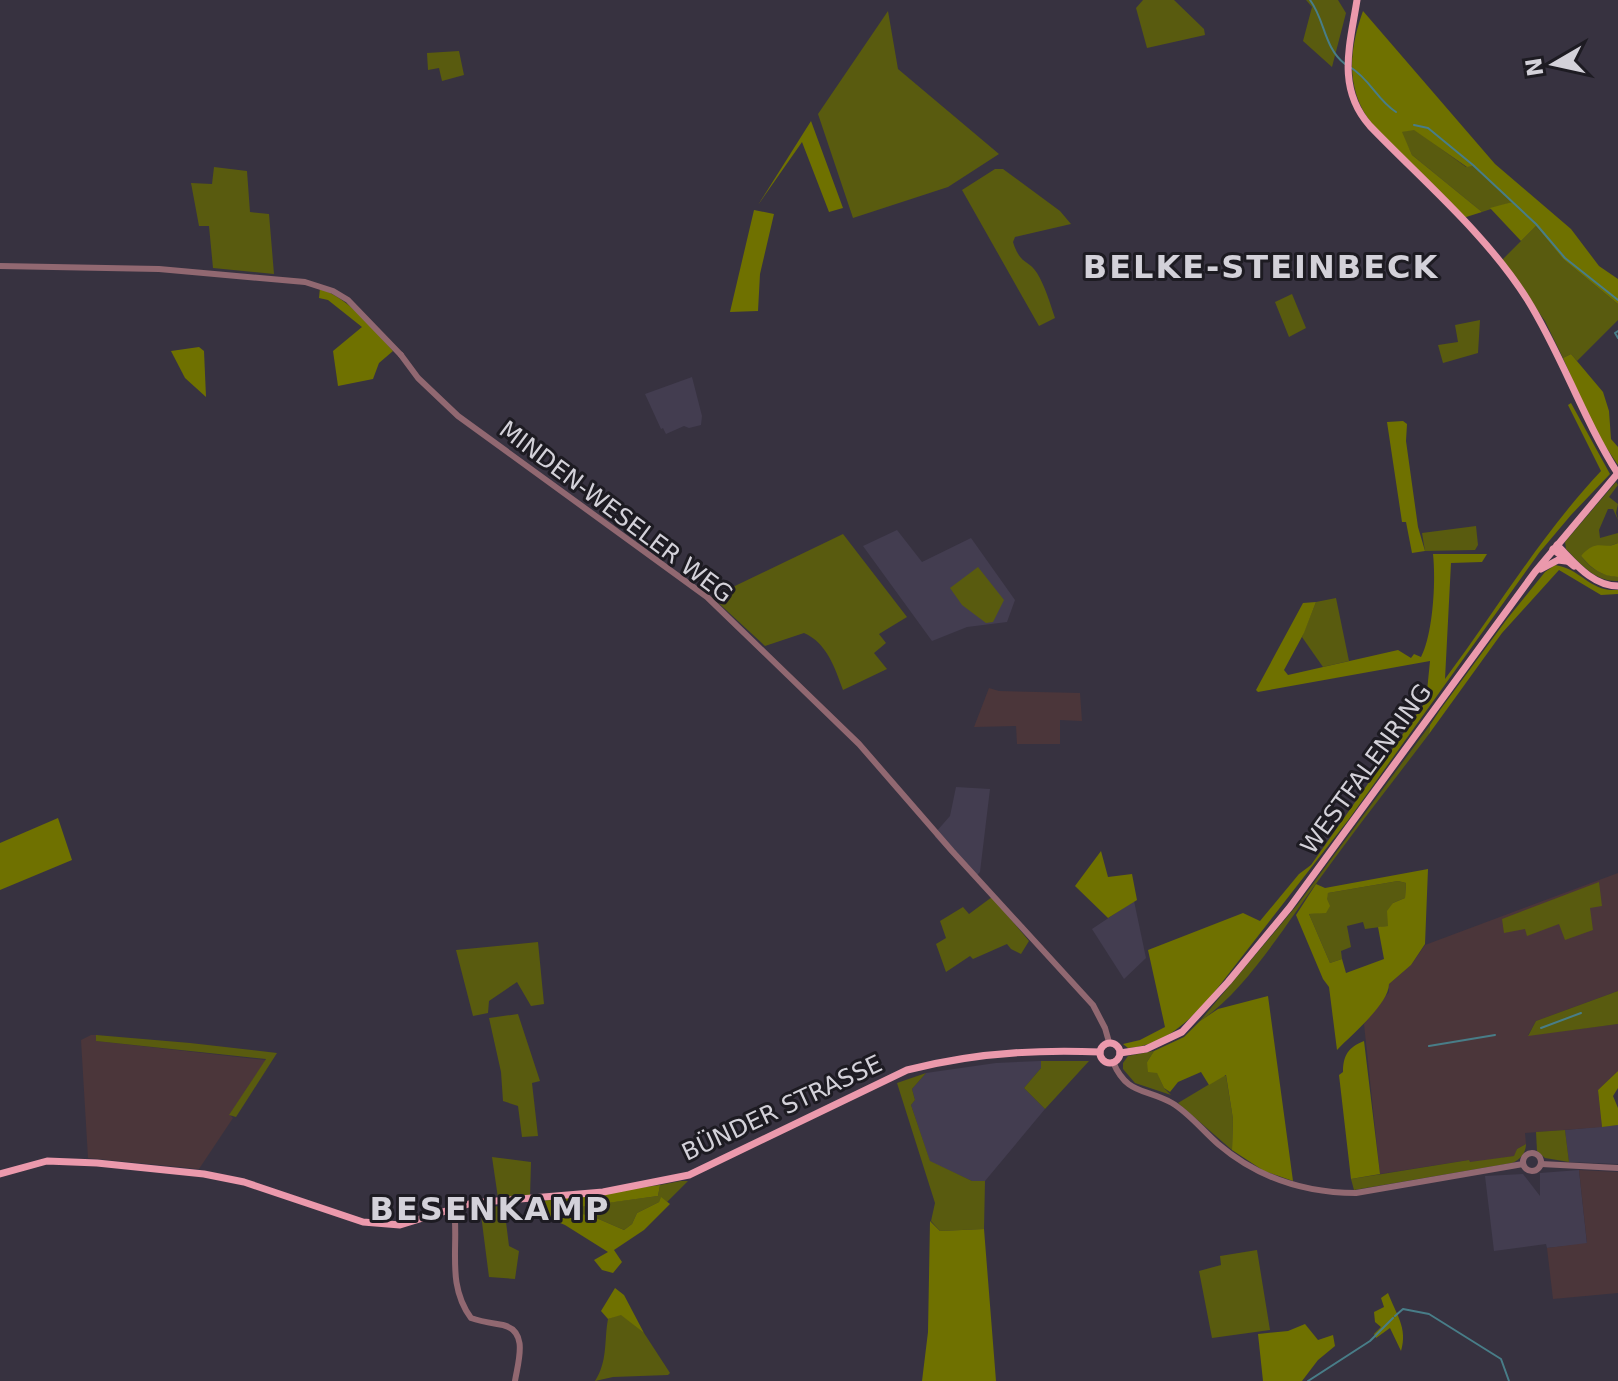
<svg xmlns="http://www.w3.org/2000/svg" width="1618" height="1381" viewBox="0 0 1618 1381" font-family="'DejaVu Sans',sans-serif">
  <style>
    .built { fill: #433d50 }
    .industrial { fill: #4b363a }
    .green { fill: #595b0f }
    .forest { fill: #6f7100; fill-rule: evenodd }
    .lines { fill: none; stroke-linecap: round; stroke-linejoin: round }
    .stream { stroke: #487d88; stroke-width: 2 }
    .minor { stroke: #916871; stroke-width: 6 }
    .major { stroke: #eb99ac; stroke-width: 7 }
    .labels { text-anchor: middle; stroke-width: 6; stroke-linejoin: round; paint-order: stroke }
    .street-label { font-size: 24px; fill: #d3d1d9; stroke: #1d1b22 }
    .district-label { font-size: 32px; font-weight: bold; letter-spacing: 2px; fill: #d3d1d9; stroke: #1d1b22 }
  </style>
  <rect width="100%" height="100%" fill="#373240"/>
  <g class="built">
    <path d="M692,377L702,416L701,425L689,428L684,426L666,434L663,428L661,429L645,394Z"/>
    <path d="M897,530L922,562L971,538L1015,600L1007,622L967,627L932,641L863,546Z"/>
    <path d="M956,787L990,789L980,872L974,878L935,837L936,832L950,816Z"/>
    <path d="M1134,901L1146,958L1124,979L1092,929Z"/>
    <path d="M1041,1061V1068L1024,1088L1045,1109L985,1181H972L930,1162L911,1105L915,1100L912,1089L926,1073L996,1063Z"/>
    <path d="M1618,1125V1164L1569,1162L1565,1130Z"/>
    <path d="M1579,1170L1587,1244L1547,1248L1546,1244L1494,1251L1485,1176L1523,1174L1540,1196V1173Z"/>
  </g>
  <g class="industrial">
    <path d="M989,688L999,691L1080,693L1082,721L1060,720V744H1017L1016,726L974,727Z"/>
    <path d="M1618,873V991L1536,1021L1528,1035L1618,1024V1071L1598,1090L1602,1127L1525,1133L1526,1144L1517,1149L1515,1156L1470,1163L1469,1160L1380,1174L1364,1024L1389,992V984L1411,965L1425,945Z"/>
    <path d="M91,1035H96L97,1041L266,1060L230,1115L233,1118L199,1169L88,1158L81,1040Z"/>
    <path d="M1579,1170L1618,1172V1293L1553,1299L1547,1248L1587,1243Z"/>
  </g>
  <g class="green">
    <path d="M1143,0H1174L1204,29L1205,35L1147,48L1136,8Z"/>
    <path d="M1306,0H1338L1346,13L1332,67L1303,41L1312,7Z"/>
    <path d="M888,11L898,69L999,154L948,187L853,218L818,114Z"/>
    <path d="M459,51L464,75L442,81L439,68L428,70L427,53Z"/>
    <path d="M1414,129L1466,167L1475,166L1512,202L1482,212L1412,155L1401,132Z"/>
    <path d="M214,167L247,171L250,212L269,214L274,274L213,268L209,226H199L191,183L212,184Z"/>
    <path d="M995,169H1003L1060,211L1071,224L1015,237L1013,242C1020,265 1028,259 1037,273C1045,286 1050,303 1055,318L1039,326L962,190Z"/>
    <path d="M1536,226L1563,259L1618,304V320L1577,361L1571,354L1563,358L1545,321L1502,260Z"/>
    <path d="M1292,294L1306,328L1289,337L1275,302Z"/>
    <path d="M1480,320L1478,353L1443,363L1438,345L1458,342L1455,325Z"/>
    <path d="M1616,482L1618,485L1609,497L1618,504L1616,513L1618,520L1613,509H1608L1599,530L1600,538L1618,533V543L1581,556C1592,570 1601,575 1618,577V581C1595,582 1581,564 1566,549L1565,542Z"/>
    <path d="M1476,526L1478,545L1475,550L1425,551L1422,533Z"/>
    <path d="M843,534L907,617L879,634L886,643L874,653L887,669L843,690C835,668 827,643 804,633L765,646L712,597Z"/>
    <path d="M978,567L1004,600L993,622L986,623L962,605L950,588Z"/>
    <path d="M1336,598L1349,661L1323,667L1302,637L1316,602Z"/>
    <path d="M1430,725L1429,734C1392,783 1354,831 1318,881C1286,924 1245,992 1200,1021L1298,904Z"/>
    <path d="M1398,881L1406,883L1405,898L1393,903L1388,926L1365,929L1363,922L1347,926L1351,947L1341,951L1342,959L1330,963L1309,914L1319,913L1328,893Z"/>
    <path d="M1599,882L1602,906L1590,908L1593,930L1565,940L1559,924L1527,936L1525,929L1504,933L1502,919Z"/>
    <path d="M992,897L1029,941L1021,954L1011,949L1007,944L973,959L970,956L946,972L936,944L946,938L940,921L963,907L969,914Z"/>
    <path d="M538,942L544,1004L531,1006L517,982L489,1001L488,1013L473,1016L456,950Z"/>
    <path d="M1618,991V1024L1528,1036L1536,1021Z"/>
    <path d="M518,1014L540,1081L532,1083L538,1136L522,1137L518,1106L503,1101L501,1072L489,1018Z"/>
    <path d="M96,1035L190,1043L277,1053L236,1117L229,1115L266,1059L96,1041Z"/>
    <path d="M1154,1051L1147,1062L1157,1072L1164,1088L1171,1095L1135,1083L1123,1069V1063L1128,1056Z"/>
    <path d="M1041,1061H1089L1045,1109L1024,1088L1041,1068Z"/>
    <path d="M926,1073L912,1089L915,1100L911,1105L930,1161L972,1181H985L984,1229L940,1231L931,1221L935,1203L897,1083Z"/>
    <path d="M1223,1076H1226L1233,1119L1232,1150L1178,1103Z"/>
    <path d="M1565,1130L1569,1162L1545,1158L1537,1151L1536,1132Z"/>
    <path d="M1526,1144C1526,1153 1520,1160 1512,1163L1354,1190L1351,1179L1469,1160L1470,1162L1514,1156L1517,1149Z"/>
    <path d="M492,1157L531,1162L530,1197L498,1198Z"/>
    <path d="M681,1181H688L667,1202L661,1198L659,1202L637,1213L632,1224L624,1230L594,1217L561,1209L658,1196L660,1185Z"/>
    <path d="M504,1206L509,1246L519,1251L515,1279L489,1277L480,1207Z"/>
    <path d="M1257,1250L1270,1330L1212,1338L1199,1271L1221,1265L1220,1256Z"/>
    <path d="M621,1314L644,1333L670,1373L668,1375L613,1377L595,1381C608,1361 604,1340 608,1319Z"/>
  </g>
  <g class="forest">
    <path d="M1363,11L1495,164L1571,229L1599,266L1618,279V304L1563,259L1536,226L1521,241L1490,208L1512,202L1475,166L1467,167L1414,130L1402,132L1412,155L1482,212L1463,218L1372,124C1345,89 1349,50 1363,11Z"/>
    <path d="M811,121L843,208L829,212L802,142L758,205Z"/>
    <path d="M754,210L774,214L760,274L758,311L730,312Z"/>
    <path d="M320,288C351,301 371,326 393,351L379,363L373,379L338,386L333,351L362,327L328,300L319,298Z"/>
    <path d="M199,347L204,351L206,397L185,378L171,351Z"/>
    <path d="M1571,354L1603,392L1609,411L1611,439L1618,447V465L1595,431L1563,358Z"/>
    <path d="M1571,403L1610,474L1571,515L1539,553L1349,819L1209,999C1185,1024 1164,1045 1128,1048L1123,1044L1140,1040L1165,1027L1148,950L1243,913L1260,921L1299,874L1311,865L1426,701L1430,661L1258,692L1256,690L1303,603L1316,602L1304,633L1284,670L1288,675L1398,650L1411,658L1414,654L1421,657C1433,634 1436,581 1433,554H1487L1482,562L1451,563L1445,679C1497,609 1541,535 1601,471L1568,405Z"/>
    <path d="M1403,421L1407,424L1406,441L1418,527L1425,551L1412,553L1406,522H1402L1387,422Z"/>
    <path d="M1618,543V577C1601,576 1592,569 1581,556C1598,537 1602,551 1618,543Z"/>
    <path d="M1555,565C1582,569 1589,592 1618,590V594L1601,595L1559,570L1502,633L1429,734L1430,725L1440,710L1507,619L1545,572Z"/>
    <path d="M58,818L72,860L0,890V843Z"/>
    <path d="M1101,851L1108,877L1132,874L1137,900L1108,918L1075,886Z"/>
    <path d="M1428,869L1425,944L1411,965L1389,984C1389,1004 1351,1035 1337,1050L1329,987L1323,979L1296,915L1316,884L1325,888ZM1398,881L1406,883L1405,898L1393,903L1387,911L1388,926L1378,927L1384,959L1346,973L1342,959L1330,963L1309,914L1326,913L1330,906L1327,899L1328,893Z"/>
    <path d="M1268,996L1293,1181L1264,1171L1232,1150L1233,1119L1226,1075L1209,1085L1201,1072L1178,1082L1170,1092L1164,1088L1157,1073L1148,1072L1147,1062L1154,1051L1184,1037L1200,1021L1218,1009Z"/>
    <path d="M1364,1041L1380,1174L1351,1179L1339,1075L1343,1072C1343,1056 1348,1047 1364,1041Z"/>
    <path d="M1618,1071V1088L1613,1096L1618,1108V1125L1602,1127L1598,1090Z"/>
    <path d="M660,1185L658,1196L564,1209L594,1217L624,1230L632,1224L637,1213L659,1202L661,1197L670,1204L644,1230L614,1250L622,1262L613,1273L602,1270L594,1260L608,1252L565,1225L531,1211L535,1202Z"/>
    <path d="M930,1221L940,1231L984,1229L996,1381H922L928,1332Z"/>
    <path d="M615,1288L624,1295L644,1333L621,1315L608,1319L601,1311Z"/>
    <path d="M1388,1293C1396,1314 1408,1328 1401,1351L1390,1328L1376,1338L1374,1334L1381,1327L1375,1322L1374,1312L1384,1307L1381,1298Z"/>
    <path d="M1305,1324L1318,1340L1333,1335L1335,1346L1318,1360L1302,1381H1263L1258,1334L1288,1331Z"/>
  </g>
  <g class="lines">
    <g class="stream">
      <path d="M1310,0C1325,20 1324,48 1345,64"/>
      <path d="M1350,67C1370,79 1377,100 1396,112"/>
      <path d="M1414,125L1428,128L1473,165L1536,224L1565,258L1618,300"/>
      <path d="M1618,331L1615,333L1618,338"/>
      <path d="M1541,1028L1581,1013"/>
      <path d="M1429,1046L1495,1035"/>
      <path d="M1395,1316L1403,1309L1429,1314L1501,1359L1509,1381"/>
      <path d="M1308,1381L1370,1341L1393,1318"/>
    </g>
    <g class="minor">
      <path d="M0,266L159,269L305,282L333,291L348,300L401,355"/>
      <path d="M401,355L418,378L458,416L707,597L859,744L952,851L1093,1005L1105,1028L1109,1042"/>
      <path d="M1113,1062C1127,1095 1145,1088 1172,1103C1189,1113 1203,1131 1218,1144C1258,1178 1304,1193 1356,1193L1523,1164"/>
      <circle cx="1532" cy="1162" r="9"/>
      <path d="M1541,1164L1618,1168"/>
      <path d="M454,1208C459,1247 446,1284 471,1318C482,1322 492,1323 503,1325C529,1331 518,1362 515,1381"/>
    </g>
    <g class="major">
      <path d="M1357,0C1350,45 1336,88 1370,126C1423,181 1486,234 1527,299C1562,355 1582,417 1618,474"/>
      <path d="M1557,545C1574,562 1592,586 1618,586"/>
      <path d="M1553,549L1574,566"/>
      <path d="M1541,569L1558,560L1566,561"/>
      <circle cx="1110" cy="1053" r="10"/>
      <path d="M1120,1053L1146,1049L1182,1032L1228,982L1290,907L1535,572L1618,473"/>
      <path d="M0,1174L47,1161L97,1163L204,1174L244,1182L363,1222L400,1225L472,1203L603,1192L689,1175L907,1070C969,1054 1035,1049 1100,1052"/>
    </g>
  </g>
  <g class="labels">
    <g class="street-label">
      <text transform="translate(616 512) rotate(37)" y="8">MINDEN-WESELER WEG</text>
      <text transform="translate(1366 769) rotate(-54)" y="8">WESTFALENRING</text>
      <text transform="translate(782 1108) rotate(-25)" y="8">BÜNDER STRASSE</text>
    </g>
    <g class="district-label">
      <text x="1261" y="278">BELKE-STEINBECK</text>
      <text x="490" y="1220">BESENKAMP</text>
    </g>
  </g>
  <g transform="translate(1554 64) rotate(261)" stroke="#1d1b22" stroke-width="6" paint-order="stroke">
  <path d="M0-6L14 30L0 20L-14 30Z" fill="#d3d1d9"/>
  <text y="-12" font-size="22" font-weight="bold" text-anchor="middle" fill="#d3d1d9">N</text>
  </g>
</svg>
